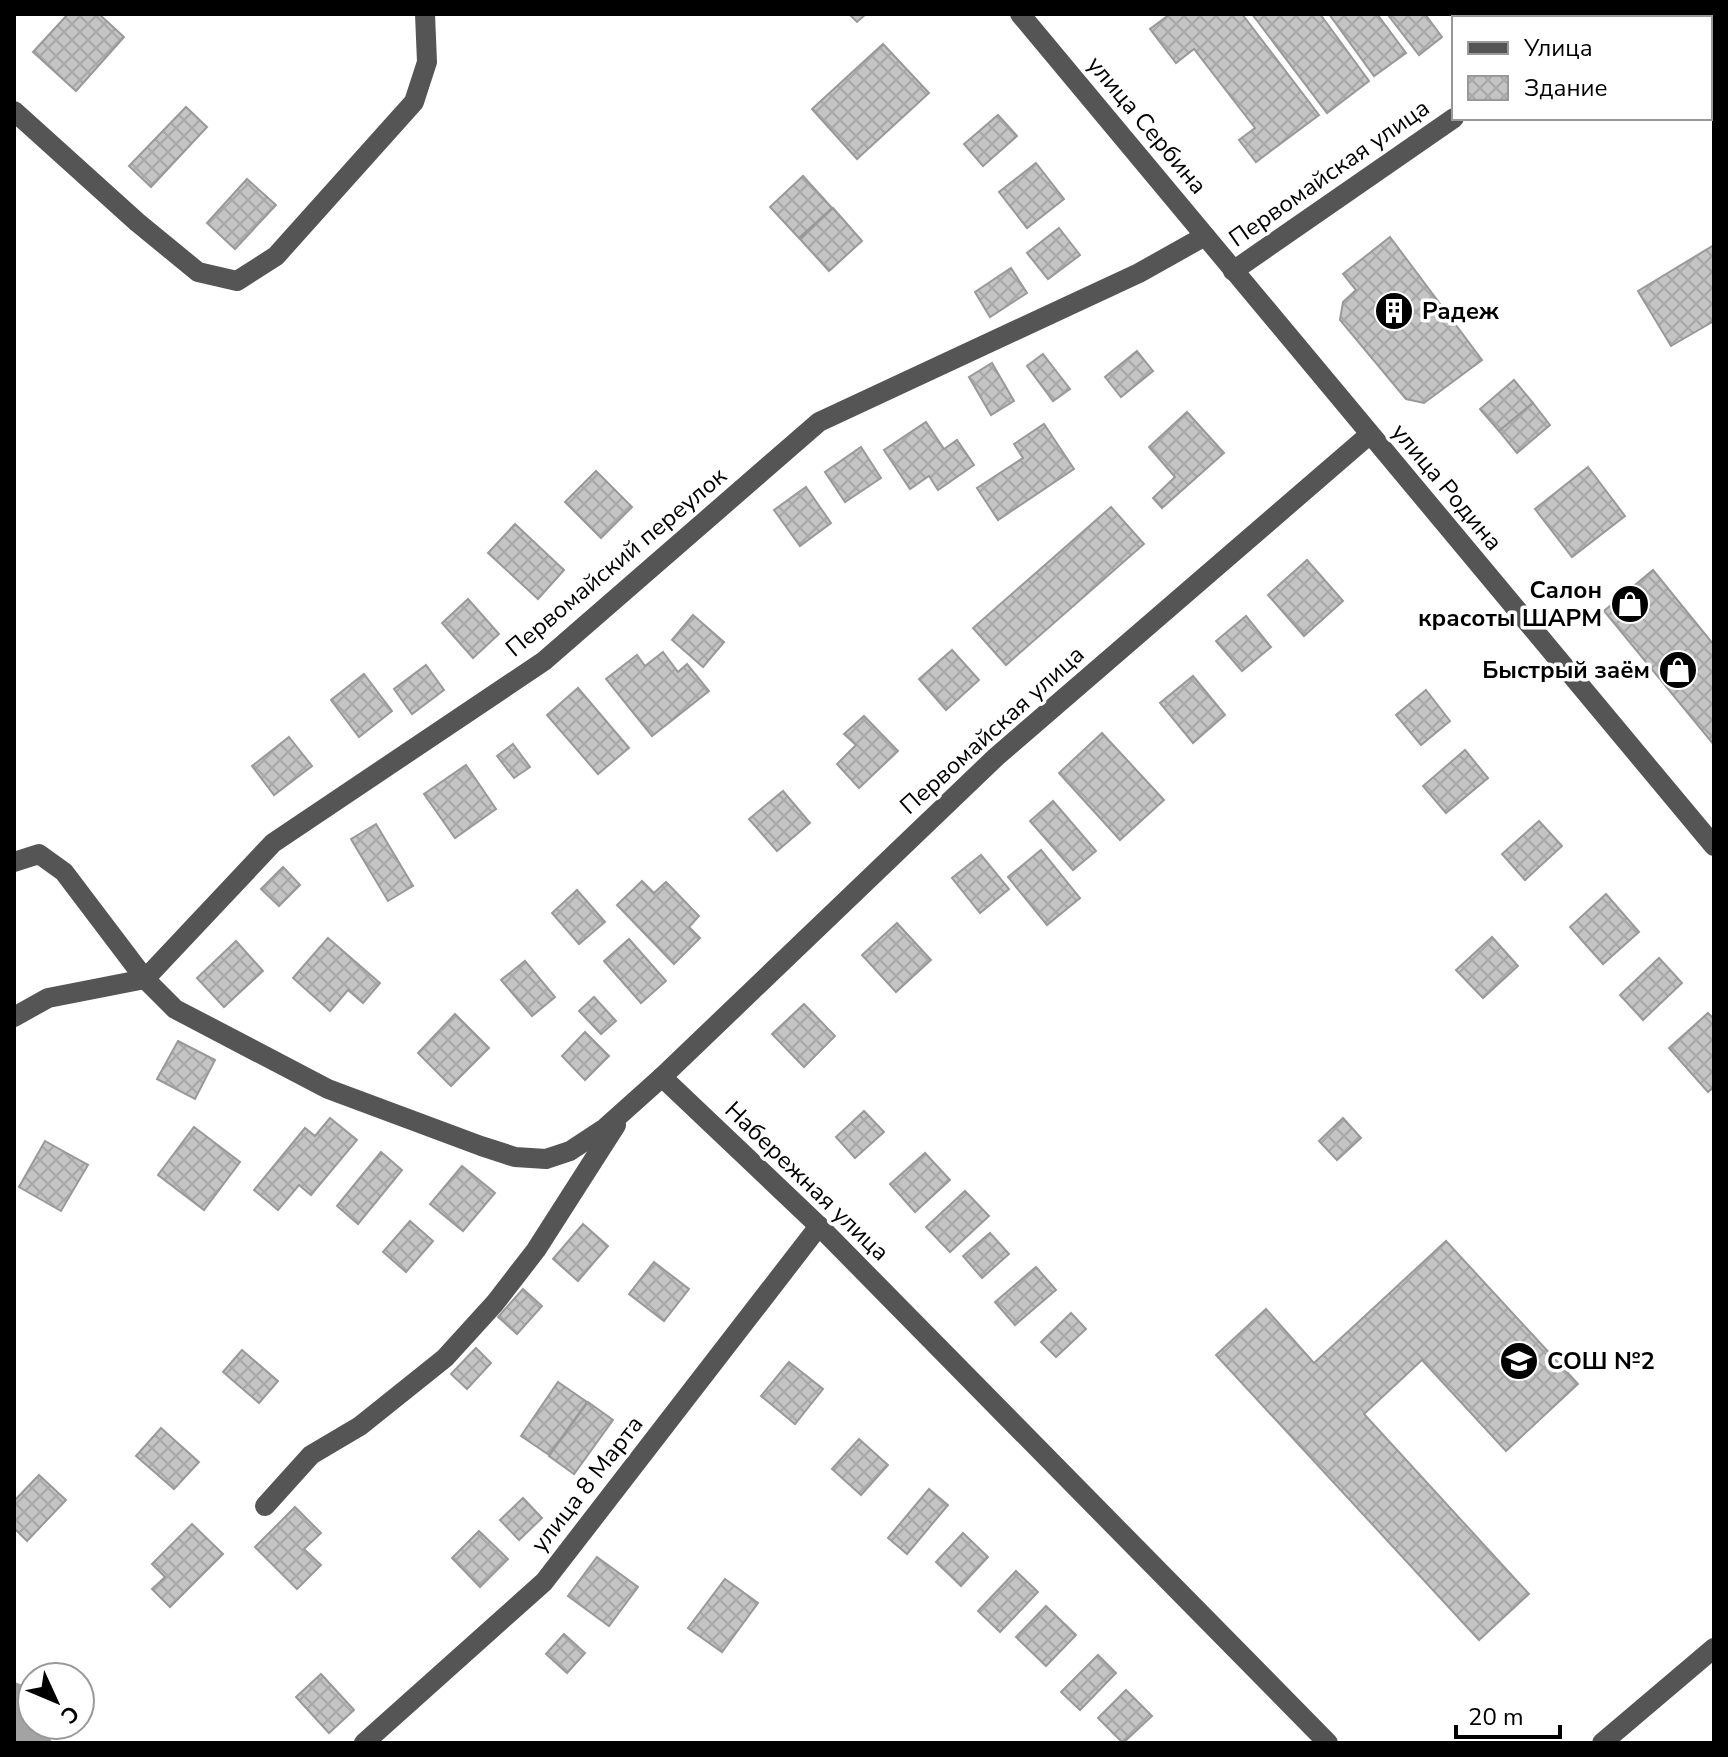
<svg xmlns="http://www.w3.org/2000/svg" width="1728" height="1757" viewBox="0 0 1728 1757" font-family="'Nunito Sans',sans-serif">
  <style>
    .water { fill: #a3a3a3 }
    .building { fill: url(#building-cross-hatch); stroke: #999; stroke-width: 2 }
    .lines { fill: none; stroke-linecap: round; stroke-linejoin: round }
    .minor { stroke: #555; stroke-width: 20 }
    .labels { text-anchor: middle; stroke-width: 7; stroke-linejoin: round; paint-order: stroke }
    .street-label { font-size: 24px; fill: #000; stroke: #fff }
    .poi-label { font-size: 24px; font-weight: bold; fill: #000; stroke: #fff; text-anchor: start }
  </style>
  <defs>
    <pattern id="building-cross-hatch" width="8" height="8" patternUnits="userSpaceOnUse" patternTransform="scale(2)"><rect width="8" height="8" fill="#c4c4c4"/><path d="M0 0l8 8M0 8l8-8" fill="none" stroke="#a7a7a7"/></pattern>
  </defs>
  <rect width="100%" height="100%" fill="#fff"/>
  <path class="water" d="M14,1676L15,1682L32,1689V1725H45L52,1743H14Z"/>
  <g class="building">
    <path d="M68,14H99L124,37L76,91L33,52Z"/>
    <path d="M849,14H866L857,22Z"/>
    <path d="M1170,14H1242L1319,115L1256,162L1239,140L1255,128L1194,49L1176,63L1150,29Z"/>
    <path d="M1252,14H1320L1369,81L1327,113Z"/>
    <path d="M1329,14H1377L1406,53L1374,76Z"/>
    <path d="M1425,14L1442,37L1419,55L1388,15Z"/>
    <path d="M883,44L929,93L857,159L812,109Z"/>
    <path d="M186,107L207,127L151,187L129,166Z"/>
    <path d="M998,115L1017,136L983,166L964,144Z"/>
    <path d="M1036,163L1064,199L1027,228L999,192Z"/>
    <path d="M803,176L832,208L799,238L770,207Z"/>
    <path d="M247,179L276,205L235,249L207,223Z"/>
    <path d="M833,208L862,241L829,271L800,239Z"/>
    <path d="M1059,228L1080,255L1048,279L1027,253Z"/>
    <path d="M1390,237L1482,360L1424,403L1406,399L1340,320L1343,302L1356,290L1343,274Z"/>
    <path d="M1714,245V321L1671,346L1638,291Z"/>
    <path d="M1011,268L1027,293L990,317L975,292Z"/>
    <path d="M1137,351L1153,371L1121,397L1105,377Z"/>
    <path d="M1043,354L1070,389L1053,401L1027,366Z"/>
    <path d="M992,363L1014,401L991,415L969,377Z"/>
    <path d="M1514,380L1533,403L1499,431L1480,409Z"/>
    <path d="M1533,403L1550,425L1517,453L1499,431Z"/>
    <path d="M1187,412L1224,453L1162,508L1153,498L1175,477L1149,447Z"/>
    <path d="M926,422L944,449L957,440L974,465L938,490L929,476L910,489L884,450Z"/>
    <path d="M1044,424L1074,469L998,520L977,488L1023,458L1014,444Z"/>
    <path d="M861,447L881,478L845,502L825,472Z"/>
    <path d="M1588,467L1625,516L1572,557L1535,509Z"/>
    <path d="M596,471L632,507L601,538L565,502Z"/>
    <path d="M806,487L831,523L800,546L774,510Z"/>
    <path d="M1111,507L1144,544L1006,665L973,628Z"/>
    <path d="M515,524L564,570L538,599L488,553Z"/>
    <path d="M1307,560L1343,601L1304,636L1268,595Z"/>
    <path d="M1653,570L1714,645V745L1604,611Z"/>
    <path d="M468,599L499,634L473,658L442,623Z"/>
    <path d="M693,615L724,642L703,667L672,640Z"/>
    <path d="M1246,616L1271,647L1242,671L1216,641Z"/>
    <path d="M952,650L979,680L946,710L919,679Z"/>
    <path d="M663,652L678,672L687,664L709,691L652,736L606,679L637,655L645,666Z"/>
    <path d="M426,665L444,690L412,714L394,689Z"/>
    <path d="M364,674L392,711L359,737L331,700Z"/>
    <path d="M1193,676L1225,715L1193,743L1160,703Z"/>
    <path d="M578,688L629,748L598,774L547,715Z"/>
    <path d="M1426,690L1450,721L1421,745L1396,715Z"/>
    <path d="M864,716L898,751L859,788L837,764L856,745L844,734Z"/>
    <path d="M1102,733L1164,800L1120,840L1059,773Z"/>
    <path d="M289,737L312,766L274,795L252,766Z"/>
    <path d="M513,744L530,767L514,778L497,756Z"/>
    <path d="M1465,750L1488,778L1446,813L1423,786Z"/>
    <path d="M466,765L496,809L455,838L424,794Z"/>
    <path d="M783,791L810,823L777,851L749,819Z"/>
    <path d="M1053,801L1096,851L1073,870L1030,821Z"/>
    <path d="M1539,821L1562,846L1525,880L1502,854Z"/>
    <path d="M376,824L413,886L388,901L351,839Z"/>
    <path d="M1041,850L1080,898L1047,925L1008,877Z"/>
    <path d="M981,855L1009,889L980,913L952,878Z"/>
    <path d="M283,867L300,885L279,906L261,889Z"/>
    <path d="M642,881L654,893L666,882L699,916L689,927L700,938L674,964L617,905Z"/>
    <path d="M577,890L605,922L579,944L552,913Z"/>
    <path d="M1606,894L1639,932L1603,964L1570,927Z"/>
    <path d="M897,923L931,960L896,992L862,955Z"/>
    <path d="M1492,937L1518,966L1483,998L1456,970Z"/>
    <path d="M328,938L380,983L363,1003L348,990L330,1011L293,978Z"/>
    <path d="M629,939L666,981L641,1003L604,961Z"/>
    <path d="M236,941L263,971L224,1007L197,978Z"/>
    <path d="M1659,958L1682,983L1643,1020L1620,995Z"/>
    <path d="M525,961L555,997L532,1016L501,980Z"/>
    <path d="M594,997L616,1021L601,1034L579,1011Z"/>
    <path d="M804,1004L835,1036L804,1067L772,1034Z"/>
    <path d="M1708,1013L1714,1019V1087L1708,1092L1669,1048Z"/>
    <path d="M455,1014L489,1048L451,1086L418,1053Z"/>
    <path d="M585,1032L609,1056L585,1080L562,1056Z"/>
    <path d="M178,1041L215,1060L195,1099L157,1079Z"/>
    <path d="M864,1111L884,1132L855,1158L836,1137Z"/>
    <path d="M330,1118L357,1140L311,1195L299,1185L278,1210L254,1190L305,1128L315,1136Z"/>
    <path d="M1343,1118L1361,1138L1337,1160L1319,1141Z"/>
    <path d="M194,1127L240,1162L204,1210L158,1175Z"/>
    <path d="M45,1141L88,1165L61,1211L19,1187Z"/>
    <path d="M381,1152L402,1170L358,1224L337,1206Z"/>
    <path d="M925,1153L950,1180L915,1212L890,1184Z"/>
    <path d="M462,1166L495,1193L463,1231L430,1204Z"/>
    <path d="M965,1191L989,1216L950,1252L926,1227Z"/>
    <path d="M410,1221L433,1241L406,1272L383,1252Z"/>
    <path d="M583,1224L608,1246L578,1281L553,1259Z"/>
    <path d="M990,1233L1009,1254L982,1278L963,1256Z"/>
    <path d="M1446,1241L1578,1384L1506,1451L1422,1360L1364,1414L1529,1594L1479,1640L1216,1355L1266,1309L1314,1363Z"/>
    <path d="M654,1262L689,1289L664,1321L629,1294Z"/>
    <path d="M1036,1267L1056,1290L1015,1325L995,1302Z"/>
    <path d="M523,1289L542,1306L517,1334L498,1317Z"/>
    <path d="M1071,1313L1086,1329L1056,1357L1041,1342Z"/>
    <path d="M476,1348L491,1363L467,1389L451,1374Z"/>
    <path d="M242,1350L278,1381L259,1403L223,1372Z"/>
    <path d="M789,1362L823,1389L795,1424L761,1396Z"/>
    <path d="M558,1382L587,1402L549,1455L521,1436Z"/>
    <path d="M588,1402L613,1420L574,1474L549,1456Z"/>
    <path d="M161,1428L199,1462L174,1489L136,1456Z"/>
    <path d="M859,1439L888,1465L861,1495L832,1469Z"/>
    <path d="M39,1475L66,1500L27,1541L14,1528V1501Z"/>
    <path d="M929,1489L948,1505L907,1554L888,1538Z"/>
    <path d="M523,1498L542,1518L519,1540L500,1520Z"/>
    <path d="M295,1507L321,1533L304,1549L321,1565L297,1589L255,1547Z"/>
    <path d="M192,1524L223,1554L170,1607L152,1589L165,1577L152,1564Z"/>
    <path d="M479,1531L508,1559L480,1587L452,1558Z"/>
    <path d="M963,1533L988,1557L961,1586L936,1562Z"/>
    <path d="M597,1557L638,1587L609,1626L568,1596Z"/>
    <path d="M1016,1571L1038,1592L1000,1632L978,1611Z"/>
    <path d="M725,1579L758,1603L722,1652L688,1628Z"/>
    <path d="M1046,1606L1076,1635L1046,1666L1016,1637Z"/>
    <path d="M564,1634L585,1653L567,1673L546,1654Z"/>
    <path d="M1098,1655L1116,1673L1080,1710L1061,1692Z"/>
    <path d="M321,1674L354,1710L329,1733L296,1697Z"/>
    <path d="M1126,1690L1152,1716L1123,1743L1098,1718Z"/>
  </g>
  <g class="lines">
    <g class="minor">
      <path d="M1020,14L1714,846"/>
      <path d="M1597,18L1603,14"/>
      <path d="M14,111L137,222L198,272L237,281L276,256L414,102L427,62L425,14"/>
      <path d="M1233,271L1454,118"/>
      <path d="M14,862L39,854L64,872L145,979L175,1009L328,1089L481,1146L515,1157L546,1159L570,1151L605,1128L662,1077L819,1226L1328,1743"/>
      <path d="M14,1017L48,998L145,979L273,843L544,661L819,422L1139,273L1205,236"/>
      <path d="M662,1077L996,757L1369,435"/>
      <path d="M265,1506L311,1455L360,1426L445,1358L495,1303L536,1250L616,1125"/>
      <path d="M364,1743L544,1582L819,1226"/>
      <path d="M1602,1743L1714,1648"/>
    </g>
  </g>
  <defs>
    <g id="building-disc" transform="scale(2)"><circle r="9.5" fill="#000" stroke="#fff"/><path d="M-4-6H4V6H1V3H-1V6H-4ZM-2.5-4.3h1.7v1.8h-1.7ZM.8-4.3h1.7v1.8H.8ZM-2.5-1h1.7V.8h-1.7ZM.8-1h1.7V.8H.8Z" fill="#fff"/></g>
    <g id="shop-disc" transform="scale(2)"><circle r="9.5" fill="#000" stroke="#fff"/><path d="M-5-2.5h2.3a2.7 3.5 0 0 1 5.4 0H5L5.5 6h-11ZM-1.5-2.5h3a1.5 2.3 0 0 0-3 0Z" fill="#fff"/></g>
    <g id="school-disc" transform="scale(2)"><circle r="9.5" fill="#000" stroke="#fff"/><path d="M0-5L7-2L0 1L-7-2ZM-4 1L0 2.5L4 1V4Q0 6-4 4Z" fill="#fff"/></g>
  </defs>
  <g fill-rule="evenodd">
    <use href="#building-disc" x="1394" y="311"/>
    <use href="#shop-disc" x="1630" y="604"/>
    <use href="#shop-disc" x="1678" y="670"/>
    <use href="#school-disc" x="1519" y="1361"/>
  </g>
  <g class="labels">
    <g class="street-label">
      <text transform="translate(1147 125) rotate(50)" y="8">улица Сербина</text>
      <text transform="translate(1329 173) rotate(-35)" y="8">Первомайская улица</text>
      <text transform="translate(1447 487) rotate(50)" y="8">улица Родина</text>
      <text transform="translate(616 562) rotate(-40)" y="8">Первомайский переулок</text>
      <text transform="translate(992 730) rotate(-42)" y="8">Первомайская улица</text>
      <text transform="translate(807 1181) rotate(44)" y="8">Набережная улица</text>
      <text transform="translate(587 1484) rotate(-52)" y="8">улица 8 Марта</text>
    </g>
    <g class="poi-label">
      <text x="1422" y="319">Радеж</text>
      <text x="1602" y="598" text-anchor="end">Салон<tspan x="1602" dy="28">красоты ШАРМ</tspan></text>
      <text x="1650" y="678" text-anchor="end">Быстрый заём</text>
      <text x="1547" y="1369">СОШ №2</text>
    </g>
  </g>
  <rect width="1728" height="1757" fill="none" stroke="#000000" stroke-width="32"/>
  <rect x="1452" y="16" width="260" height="104" fill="#ffffff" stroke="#999999" stroke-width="2"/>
  <rect x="1468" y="42" width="40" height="12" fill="#555555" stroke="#999999" stroke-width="2"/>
  <text x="1524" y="56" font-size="24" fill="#000000">Улица</text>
  <rect x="1468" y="76" width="40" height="24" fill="url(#building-cross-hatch)" stroke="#999999" stroke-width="2"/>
  <text x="1524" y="96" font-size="24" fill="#000000">Здание</text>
  <g transform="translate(56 1701) rotate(134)"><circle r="38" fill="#ffffff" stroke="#999999" stroke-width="2"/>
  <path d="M0-6L14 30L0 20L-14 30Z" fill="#000000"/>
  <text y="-12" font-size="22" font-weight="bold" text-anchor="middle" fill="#000000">С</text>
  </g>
  <path d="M1456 1725v12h104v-12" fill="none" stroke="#000000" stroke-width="4"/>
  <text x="1468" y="1725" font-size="24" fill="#000000" stroke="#ffffff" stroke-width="6" paint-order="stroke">20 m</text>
</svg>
